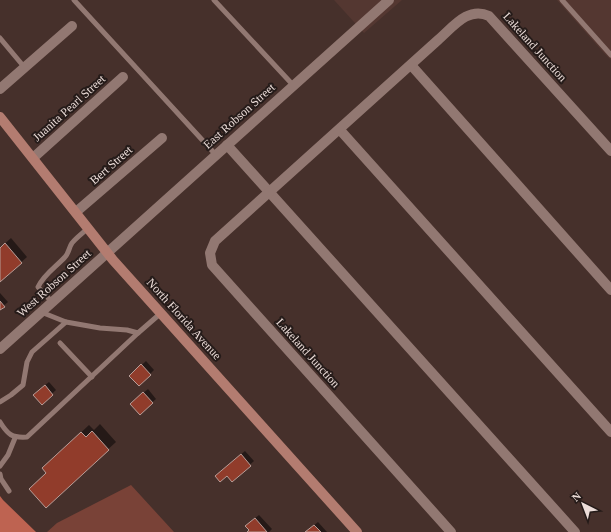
<svg xmlns="http://www.w3.org/2000/svg" width="611" height="532" viewBox="0 0 611 532" font-family="Georgia,serif">
  <style>
    .built { fill: #543731 }
    .green { fill: #794237 }
    .water { fill: #be6351 }
    .shadow { fill: #0007 }
    .building { fill: #913c2b; stroke: #b89d97 }
    .lines { fill: none; stroke-linecap: round; stroke-linejoin: round }
    .lane { stroke: #927872; stroke-width: 5 }
    .street { stroke: #927872; stroke-width: 10 }
    .secondary { stroke: #b37c70; stroke-width: 10 }
    .labels { text-anchor: middle; stroke-width: 4; stroke-linejoin: round; paint-order: stroke }
    .street-label { font-size: 12px; fill: #ecddd9; stroke: #251b19 }
  </style>
  <rect width="100%" height="100%" fill="#46302b"/>
  <g class="built">
    <path d="M334,0H402L364,33Z"/>
    <path d="M557,0H611V60L604,53Z"/>
  </g>
  <path class="green" d="M131,485L174,532H47L57,523Z"/>
  <path class="water" d="M0,496L3,500L36,532H0Z"/>
  <g class="shadow">
    <path d="M11,238L27,257L0,281V248Z"/>
    <path d="M0,293L8,302L0,309Z"/>
    <path d="M146,361L154,370L139,385L130,376Z"/>
    <path d="M49,382L56,390L42,403L38,391Z"/>
    <path d="M148,389L156,399L140,413L135,400Z"/>
    <path d="M100,424L116,442L46,506L47,472L43,468L89,425L94,430Z"/>
    <path d="M245,451L254,461L232,481L227,475L220,472Z"/>
    <path d="M259,515L272,529L269,532H248L250,530V522Z"/>
    <path d="M318,522L327,532H306Z"/>
  </g>
  <g class="building">
    <path d="M5,243L22,263L0,282V248Z"/>
    <path d="M0,301L5,307L0,310Z"/>
    <path d="M141,364L151,375L139,386L129,376Z"/>
    <path d="M45,385L53,395L42,405L33,395Z"/>
    <path d="M143,392L153,403L140,415L130,404Z"/>
    <path d="M92,431L109,450L46,508L29,489L46,473L42,468L81,432L86,437Z"/>
    <path d="M241,454L251,466L232,482L227,476L220,482L215,476Z"/>
    <path d="M255,518L267,532H247L249,530L245,526Z"/>
    <path d="M314,525L321,532H305Z"/>
  </g>
  <g class="lines">
    <g class="lane">
      <path d="M74,0L216,155"/>
      <path d="M214,0L293,85"/>
      <path d="M562,0L611,55"/>
      <path d="M0,38L25,68"/>
      <path d="M52,302L38,287C44,274 56,267 65,257C69,253 69,247 72,243C77,237 83,233 88,228"/>
      <path d="M66,322L100,328L127,330L138,333L161,313"/>
      <path d="M60,343L92,377"/>
      <path d="M0,402L11,395L23,385L27,362L32,352L66,322L41,312"/>
      <path d="M0,422C8,435 12,438 27,437L138,333"/>
      <path d="M0,466L8,455L15,438"/>
      <path d="M0,474L1,479L9,491"/>
    </g>
    <g class="street">
      <path d="M411,65L611,290"/>
      <path d="M0,89L72,26"/>
      <path d="M340,130L611,432"/>
      <path d="M227,145L575,532"/>
      <path d="M33,158L123,77"/>
      <path d="M76,212L162,138"/>
      <path d="M0,349L389,0"/>
      <path d="M451,532L212,265L210,253L215,241L438,40C453,27 468,6 489,16L611,151"/>
    </g>
    <path class="secondary" d="M0,117L113,260L357,532"/>
  </g>
  <g class="labels">
    <g class="street-label">
      <text transform="translate(535 47) rotate(48)" y="4">Lakeland Junction</text>
      <text transform="translate(69 108) rotate(-42)" y="4">Juanita Pearl Street</text>
      <text transform="translate(239 116) rotate(-42)" y="4">East Robson Street</text>
      <text transform="translate(111 165) rotate(-41)" y="4">Bert Street</text>
      <text transform="translate(54 283) rotate(-42)" y="4">West Robson Street</text>
      <text transform="translate(184 319) rotate(48)" y="4">North Florida Avenue</text>
      <text transform="translate(308 353) rotate(48)" y="4">Lakeland Junction</text>
    </g>
  </g>
  <g transform="translate(583 504) rotate(318)" stroke="#251b19" stroke-width="3" paint-order="stroke">
  <path d="M0-3L7 15L0 10L-7 15Z" fill="#ecddd9"/>
  <text y="-6" font-size="11" font-weight="bold" text-anchor="middle" fill="#ecddd9">N</text>
  </g>
</svg>
